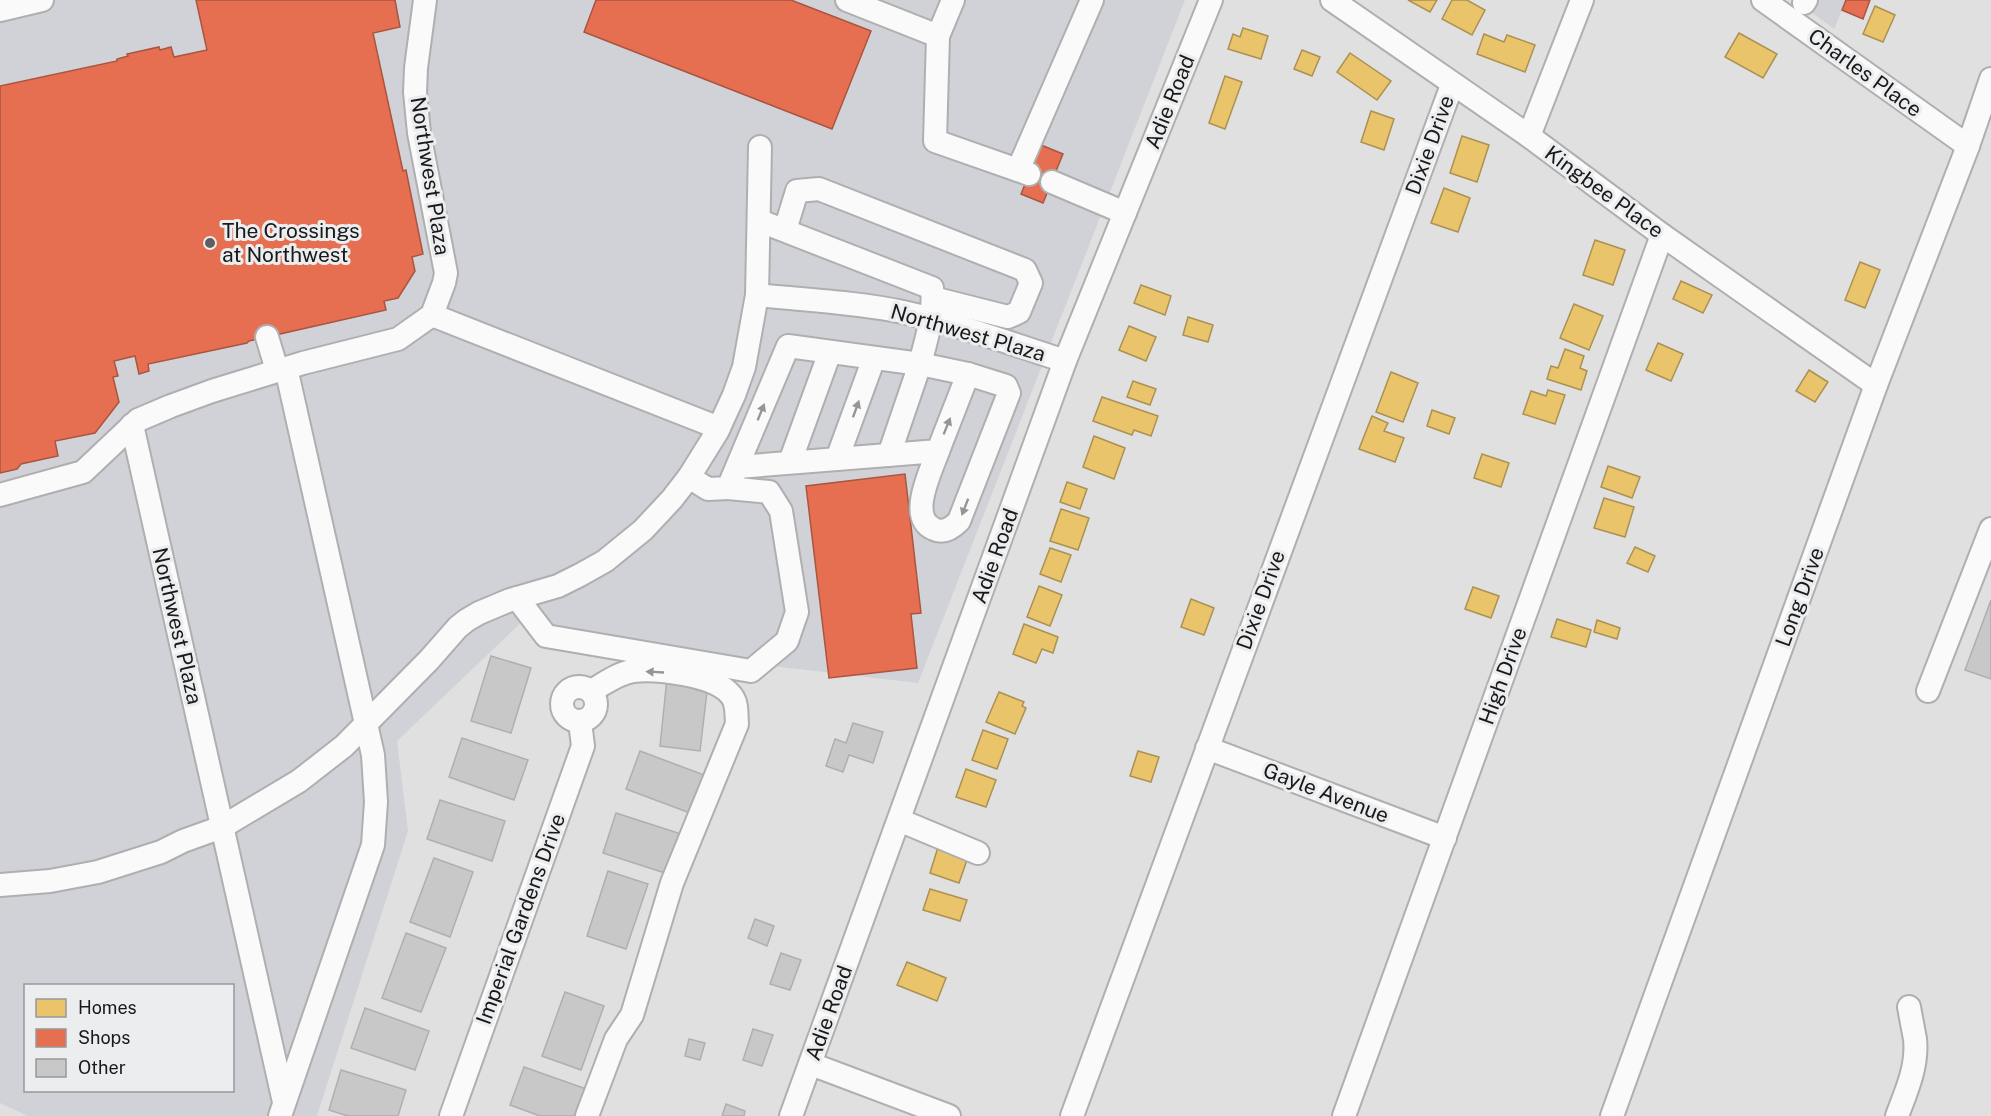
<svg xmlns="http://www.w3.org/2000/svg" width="1991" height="1116" viewBox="0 0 1991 1116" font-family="'Public Sans',sans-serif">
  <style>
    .built { fill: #d1d2d8; fill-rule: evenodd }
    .homes { fill: #e9c46a; stroke: #ab9152; stroke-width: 1.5 }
    .shops { fill: #e76f51; stroke: #a95540; stroke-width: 1.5 }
    .building { fill: #c8c8c8; stroke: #afafb0; stroke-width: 1.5 }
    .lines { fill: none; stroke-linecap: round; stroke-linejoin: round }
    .minor-casing { stroke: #afafb0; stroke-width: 26 }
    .minor { stroke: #fafafa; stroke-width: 22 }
    .oneway { fill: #959595 }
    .poi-dot { fill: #5f5f60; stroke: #ecedef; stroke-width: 2 }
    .labels { text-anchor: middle; stroke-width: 6; stroke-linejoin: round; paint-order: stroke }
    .street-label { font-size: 21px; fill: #19191a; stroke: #ecedef }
    .poi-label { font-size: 21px; fill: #19191a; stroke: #ecedef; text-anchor: start }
  </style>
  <rect width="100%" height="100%" fill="#e0e0e1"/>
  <g class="built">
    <path d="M0,0H1185L918,683L603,646L529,615L397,741L408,831L317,1116H28L0,1103ZM26,986H232V1090H26Z"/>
    <path d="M1795,0H1846L1834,29Z"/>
  </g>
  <g class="homes">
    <path d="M1408,0H1437L1430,12Z"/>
    <path d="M1452,0H1467L1485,10L1472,35L1442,19Z"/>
    <path d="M1875,6L1895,15L1883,42L1863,34Z"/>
    <path d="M1243,28L1268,36L1261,59L1228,49L1233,34L1240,37Z"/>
    <path d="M1739,33L1777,54L1763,78L1725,57Z"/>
    <path d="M1484,34L1504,42L1507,35L1535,45L1525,72L1477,54Z"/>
    <path d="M1302,50L1320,57L1312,76L1294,69Z"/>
    <path d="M1350,53L1391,81L1377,100L1337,72Z"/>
    <path d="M1225,76L1242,82L1225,129L1209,123Z"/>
    <path d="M1371,111L1394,119L1384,150L1361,142Z"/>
    <path d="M1462,136L1489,145L1477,182L1450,173Z"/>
    <path d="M1444,188L1470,198L1458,232L1431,223Z"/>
    <path d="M1595,240L1625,250L1613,285L1583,275Z"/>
    <path d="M1860,262L1880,270L1865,308L1845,300Z"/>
    <path d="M1681,281L1712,295L1703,313L1673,299Z"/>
    <path d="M1141,285L1171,296L1165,315L1134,303Z"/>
    <path d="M1574,304L1603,316L1589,350L1560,338Z"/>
    <path d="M1188,317L1213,325L1208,342L1183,335Z"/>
    <path d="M1129,326L1156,337L1146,361L1119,350Z"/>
    <path d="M1658,343L1683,354L1671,381L1646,370Z"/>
    <path d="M1565,349L1584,356L1580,368L1587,371L1581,390L1547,379L1551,366L1558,368Z"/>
    <path d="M1809,370L1828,382L1815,402L1796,391Z"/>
    <path d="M1391,372L1418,383L1403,422L1376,412Z"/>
    <path d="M1133,381L1156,389L1150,405L1127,397Z"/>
    <path d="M1548,390L1565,395L1555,424L1523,414L1531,391L1546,396Z"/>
    <path d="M1102,397L1158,416L1151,436L1134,430L1132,435L1093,421Z"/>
    <path d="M1432,410L1455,418L1449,434L1427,426Z"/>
    <path d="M1372,416L1388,423L1384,431L1404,438L1395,462L1359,449Z"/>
    <path d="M1094,436L1125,448L1114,479L1083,467Z"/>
    <path d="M1482,454L1509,463L1501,487L1474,478Z"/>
    <path d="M1608,466L1640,477L1632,498L1601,487Z"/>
    <path d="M1067,482L1087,489L1080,509L1060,502Z"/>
    <path d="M1604,498L1634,507L1625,537L1594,528Z"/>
    <path d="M1061,509L1089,518L1078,550L1050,541Z"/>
    <path d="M1635,547L1655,556L1648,572L1627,563Z"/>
    <path d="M1050,548L1071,555L1061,582L1040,574Z"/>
    <path d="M1039,586L1062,595L1050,626L1027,617Z"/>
    <path d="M1473,587L1499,596L1491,618L1465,609Z"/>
    <path d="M1191,599L1214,608L1204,635L1181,627Z"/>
    <path d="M1557,619L1591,630L1586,647L1551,637Z"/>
    <path d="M1597,620L1620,628L1617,639L1594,632Z"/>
    <path d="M1024,624L1058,637L1053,653L1042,649L1036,663L1013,654Z"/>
    <path d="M999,692L1024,702L1022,706L1026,708L1015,734L986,722Z"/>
    <path d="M983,730L1008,739L997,769L972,760Z"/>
    <path d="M1138,751L1159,757L1151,782L1130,776Z"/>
    <path d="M966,769L996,780L986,807L956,797Z"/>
    <path d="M938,847L968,857L959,883L930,873Z"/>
    <path d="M930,889L967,900L960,921L923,910Z"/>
    <path d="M907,962L946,978L937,1001L897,985Z"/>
  </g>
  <g class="shops">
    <path d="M196,0H395L400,27L373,33L403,171L406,170L423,254L412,257L415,271L398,298L384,301L386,310L249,341L247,343L148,364L149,371L139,374L135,356L114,361L118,376L113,377L119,402L95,433L55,441L58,456L21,464L17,469L0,473V86L117,61V59L128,56L127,54L159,47L160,50L171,47L174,57L207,50Z"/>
    <path d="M596,0H791L871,31L832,129L584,32Z"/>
    <path d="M1846,0H1870L1863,19L1842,10Z"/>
    <path d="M1041,145L1063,154L1043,203L1021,194Z"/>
    <path d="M905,474L921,613L911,614L917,668L829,678L806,486Z"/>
  </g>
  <g class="building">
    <path d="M1991,600V679L1965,670Z"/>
    <path d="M491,656L531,668L511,733L471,721Z"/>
    <path d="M667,678L708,683L700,751L660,746Z"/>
    <path d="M853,723L883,732L873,763L849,755L843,772L826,766L835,739L846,743Z"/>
    <path d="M462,738L528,760L514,800L449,777Z"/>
    <path d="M640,751L704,775L690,813L626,789Z"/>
    <path d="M440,800L505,821L492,861L427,839Z"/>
    <path d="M616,813L681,834L668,874L603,853Z"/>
    <path d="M434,858L473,872L450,937L410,922Z"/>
    <path d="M608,871L648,884L626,949L587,936Z"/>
    <path d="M755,919L774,926L767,946L748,938Z"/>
    <path d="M406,933L446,948L421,1012L382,998Z"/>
    <path d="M781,953L801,960L790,990L770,984Z"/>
    <path d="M565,992L604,1006L581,1070L542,1056Z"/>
    <path d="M365,1008L429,1031L415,1070L351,1048Z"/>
    <path d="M753,1029L773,1035L762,1066L743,1060Z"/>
    <path d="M689,1039L705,1043L700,1060L685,1056Z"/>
    <path d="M524,1067L589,1090L579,1116H540L510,1105Z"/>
    <path d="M341,1070L406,1090L398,1116H348L329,1110Z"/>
    <path d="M726,1104L745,1111L744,1116H722Z"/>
  </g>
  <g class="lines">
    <g class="minor-casing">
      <g id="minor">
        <path d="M847,0L938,36L935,141L1029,174"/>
        <path d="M1332,0L1529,136L1662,235L1876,385"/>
        <path d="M1763,0L1968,146"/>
        <path d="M1804,3L1806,0"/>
        <path d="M0,10L42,0"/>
        <path d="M938,36L953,0"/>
        <path d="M1529,136L1582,0"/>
        <path d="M1018,170L1092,0"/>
        <path d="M1052,182L1125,213"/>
        <path d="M785,230L797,191L819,189L1025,270L1031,283L1019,312L1008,317L933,298"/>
        <path d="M757,295C805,300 855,302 903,312C958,324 1012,344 1065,361"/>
        <path d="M432,315L719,428"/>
        <path d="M267,337L277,370"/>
        <path d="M132,425L284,1102"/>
        <path d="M889,455L920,364L968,374L1006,386L1009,393L959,521C952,528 944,534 934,529C907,518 931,471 938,451"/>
        <path d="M837,459L874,358"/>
        <path d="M790,462L830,352"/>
        <path d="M738,467L938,451L968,374"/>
        <path d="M689,477L708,489L728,488L788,346L920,364C926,340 935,313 932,288L760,221"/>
        <path d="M0,495L83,472L138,420L171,406L212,391L303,363L398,339L432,315L444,283L446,273L419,133L415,92L416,68L425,0"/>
        <path d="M517,598L546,636L751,671L787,641L797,612L781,511L769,492L728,488"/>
        <circle cx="579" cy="704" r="17"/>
        <path d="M1928,691L1991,529"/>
        <path d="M1207,748L1445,838"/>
        <path d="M899,820L978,853"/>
        <path d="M0,885L50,881L98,872L161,852L183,841L222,827L299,781L344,746L429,660L458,627L467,620L479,613L510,600L558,586L580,575L605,561L643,530L672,499L689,477L717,432L734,395L744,367L757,295L760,147"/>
        <path d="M811,1064L949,1116"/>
        <path d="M280,1116L373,845L376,802L373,755L286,368"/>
        <path d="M451,1116L583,746L580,722"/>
        <path d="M587,1116L616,1039L632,1015L672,883L737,724C736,713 738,702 730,694C714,675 656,668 633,671C618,673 604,684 591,691"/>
        <path d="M791,1116L1065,361L1211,0"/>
        <path d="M1072,1116L1452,85"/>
        <path d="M1344,1116L1662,235"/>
        <path d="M1612,1116L1876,385L1968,146L1991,79"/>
        <path d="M1897,1116C1906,1092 1918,1066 1915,1039C1913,1028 1911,1018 1909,1007"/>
      </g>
    </g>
    <use href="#minor" class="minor"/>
  </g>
  <defs><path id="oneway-solid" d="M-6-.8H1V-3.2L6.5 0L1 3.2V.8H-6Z" transform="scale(1.5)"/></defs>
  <g class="oneway">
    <use href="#oneway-solid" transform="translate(856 409) rotate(-70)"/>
    <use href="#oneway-solid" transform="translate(761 412) rotate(-68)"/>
    <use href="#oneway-solid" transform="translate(947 426) rotate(-68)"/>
    <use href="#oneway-solid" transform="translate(965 507) rotate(111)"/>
    <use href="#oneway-solid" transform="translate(655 672) rotate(-177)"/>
  </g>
  <circle class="poi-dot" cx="210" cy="243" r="6"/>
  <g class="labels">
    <g class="street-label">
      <text transform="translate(1865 73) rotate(36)" y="7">Charles Place</text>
      <text transform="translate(1170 102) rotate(-68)" y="7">Adie Road</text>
      <text transform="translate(1430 145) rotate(-70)" y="7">Dixie Drive</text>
      <text transform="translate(430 176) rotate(81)" y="7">Northwest Plaza</text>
      <text transform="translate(1604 192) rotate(36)" y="7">Kingbee Place</text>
      <text transform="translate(968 333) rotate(16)" y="7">Northwest Plaza</text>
      <text transform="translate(995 556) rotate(-70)" y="7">Adie Road</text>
      <text transform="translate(1800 597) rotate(-70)" y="7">Long Drive</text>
      <text transform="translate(1261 600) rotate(-70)" y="7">Dixie Drive</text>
      <text transform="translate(177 626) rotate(77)" y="7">Northwest Plaza</text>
      <text transform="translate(1503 676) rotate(-70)" y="7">High Drive</text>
      <text transform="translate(1326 793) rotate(21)" y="7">Gayle Avenue</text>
      <text transform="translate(521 919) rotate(-70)" y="7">Imperial Gardens Drive</text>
      <text transform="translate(829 1013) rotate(-70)" y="7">Adie Road</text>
    </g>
    <g class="poi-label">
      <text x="222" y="238">The Crossings<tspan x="222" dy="24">at Northwest</tspan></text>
    </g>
  </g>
  <rect x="24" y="984" width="210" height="108" fill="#ecedef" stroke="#98989a" stroke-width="1.5"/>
  <rect x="36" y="999" width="30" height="18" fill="#e9c46a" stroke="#98989a" stroke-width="1.5"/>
  <text x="78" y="1014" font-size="18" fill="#19191a">Homes</text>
  <rect x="36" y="1029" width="30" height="18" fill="#e76f51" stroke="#98989a" stroke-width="1.5"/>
  <text x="78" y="1044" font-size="18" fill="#19191a">Shops</text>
  <rect x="36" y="1059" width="30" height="18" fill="#c8c8c8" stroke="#98989a" stroke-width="1.5"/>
  <text x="78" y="1074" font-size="18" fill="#19191a">Other</text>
</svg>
